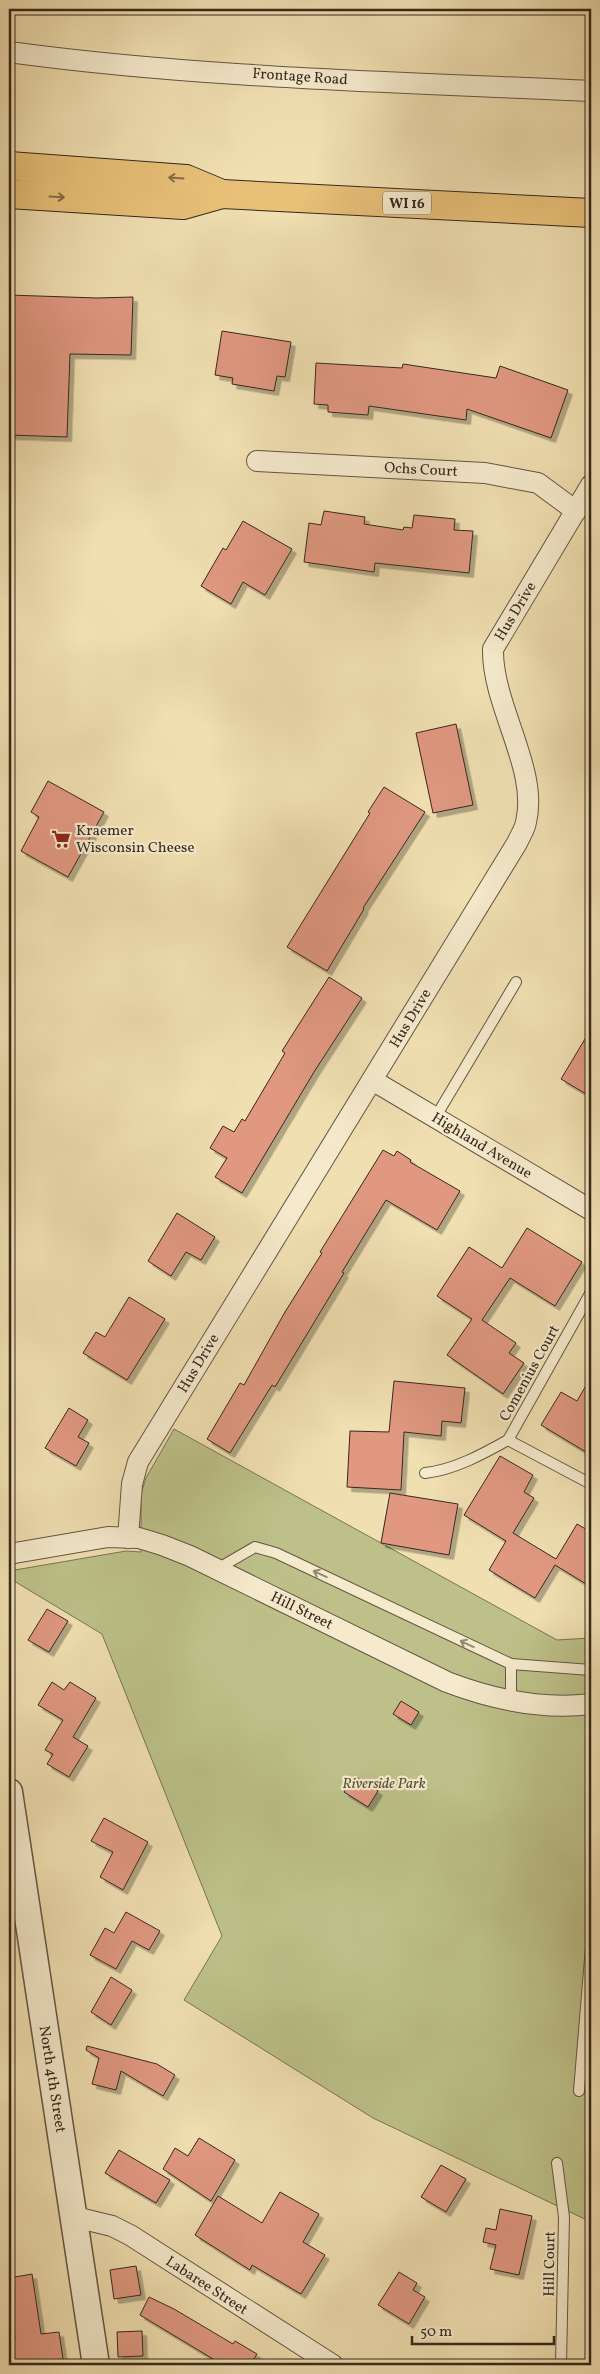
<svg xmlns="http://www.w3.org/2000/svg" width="600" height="2374" viewBox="0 0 600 2374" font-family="Vollkorn,serif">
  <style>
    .green { fill: #bdc189; stroke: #797454 }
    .building { fill: #e09881; stroke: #35281e; filter: url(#shadow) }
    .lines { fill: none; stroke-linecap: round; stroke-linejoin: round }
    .service-casing { stroke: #645643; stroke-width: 12 }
    .minor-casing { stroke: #645643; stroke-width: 22 }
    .tertiary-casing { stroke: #645643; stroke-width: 29 }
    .trunk-casing { stroke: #35281e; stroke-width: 30 }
    .service { stroke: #f5eacc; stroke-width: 10 }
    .minor { stroke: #f5eacc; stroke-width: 20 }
    .tertiary { stroke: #f5eacc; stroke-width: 26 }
    .trunk { stroke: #e8c078; stroke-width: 28 }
    .oneway { stroke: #866c46 }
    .oneway2 { stroke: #958975 }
    .labels { text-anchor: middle; stroke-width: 4.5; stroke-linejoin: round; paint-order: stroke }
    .shield { fill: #f5eacc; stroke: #6f6252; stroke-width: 1 }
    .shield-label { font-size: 14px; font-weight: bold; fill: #35281e }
    .street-label { font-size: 15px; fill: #35281e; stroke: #f5eacc }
    .poi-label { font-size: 15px; fill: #35281e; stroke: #f5eacc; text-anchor: start }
    .park-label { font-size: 15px; font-style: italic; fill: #574e39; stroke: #f5eacc }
  </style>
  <defs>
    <filter id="shadow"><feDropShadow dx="4.5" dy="4.5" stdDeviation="0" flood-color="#0004"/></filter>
  </defs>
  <rect width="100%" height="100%" fill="#f0dfb1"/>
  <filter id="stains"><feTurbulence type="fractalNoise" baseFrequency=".004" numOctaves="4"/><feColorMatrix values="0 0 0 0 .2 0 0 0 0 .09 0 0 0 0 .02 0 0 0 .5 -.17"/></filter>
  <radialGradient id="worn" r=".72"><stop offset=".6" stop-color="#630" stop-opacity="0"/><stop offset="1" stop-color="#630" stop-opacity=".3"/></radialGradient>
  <path class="green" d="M174,1429L557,1640L591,1638V2222L373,2118L184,2000L222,1936L102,1634L9,1578V1571L126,1551L141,1552V1494L146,1478Z"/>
  <g class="building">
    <path d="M9,295L97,298L133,297L131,355L70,354L67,437L9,435Z"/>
    <path d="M222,331L291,342L285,377L277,376L274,391L232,384L233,378L215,375Z"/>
    <path d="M316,363L402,368L403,364L496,378L500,366L568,390L551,438L467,409L466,420L369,406L368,415L328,412V405L314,404Z"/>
    <path d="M324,511L365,517L364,524L403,530L404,527L412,528L414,515L455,519L454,530L473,531L469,573L375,563L374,572L304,562L309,523L321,525Z"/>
    <path d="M243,521L292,549L265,595L243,582L231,604L201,586L223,548L226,550Z"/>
    <path d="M456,724L473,805L433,813L416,733Z"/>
    <path d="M48,781L104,812L68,877L21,851L39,817L31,812Z"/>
    <path d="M384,787L425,812L363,908L364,909L327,971L287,947L370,813L368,812Z"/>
    <path d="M329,977L362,998L314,1072L242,1193L215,1177L227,1158L210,1148L223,1126L234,1132L242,1119L245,1121L285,1053L282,1051Z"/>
    <path d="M591,1029V1097L561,1079Z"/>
    <path d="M383,1150L394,1156L397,1151L411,1160L410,1162L460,1191L437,1230L386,1200L342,1272L344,1273L275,1387L272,1385L230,1453L207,1439L240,1383L244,1385L285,1312L322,1253L320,1252Z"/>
    <path d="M177,1213L215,1237L201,1260L186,1252L171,1276L148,1261Z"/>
    <path d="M527,1228L582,1262L555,1306L510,1278L482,1320L516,1343L509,1353L524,1363L503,1394L447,1355L472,1319L437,1296L469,1247L502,1268Z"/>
    <path d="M129,1297L165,1319L127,1380L83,1353L96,1332L105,1337Z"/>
    <path d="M591,1377V1455L541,1425L561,1392L577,1401Z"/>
    <path d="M394,1381L465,1388L461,1423L442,1421L441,1436L404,1432L401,1490L347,1487L350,1431L389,1432Z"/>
    <path d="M69,1408L88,1420L78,1437L89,1443L76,1466L45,1448Z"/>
    <path d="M500,1456L533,1475L524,1492L534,1498L513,1533L556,1559L577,1524L591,1532V1587L555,1565L535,1598L489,1570L506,1541L464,1515Z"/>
    <path d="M390,1493L458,1504L449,1555L381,1543Z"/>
    <path d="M47,1609L68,1621L49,1652L28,1640Z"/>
    <path d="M52,1682L64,1690L70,1682L96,1698L73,1737L88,1746L69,1777L47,1764L53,1754L45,1750L63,1720L38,1705Z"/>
    <path d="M401,1701L419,1712L411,1725L393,1714Z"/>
    <path d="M354,1776L378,1791L368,1807L344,1792Z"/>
    <path d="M104,1818L148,1842L123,1890L100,1877L113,1852L91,1841Z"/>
    <path d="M126,1912L160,1931L149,1950L132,1941L116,1969L90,1955L105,1928L114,1933Z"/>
    <path d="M111,1977L132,1990L111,2025L91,2012Z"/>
    <path d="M87,2046L157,2064L175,2075L163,2096L121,2071L116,2090L92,2084L99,2058L86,2050Z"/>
    <path d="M199,2138L235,2160L211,2201L163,2169L175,2148L188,2156Z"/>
    <path d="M119,2150L170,2180L156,2203L105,2173Z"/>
    <path d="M441,2165L466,2179L446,2212L421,2197Z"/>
    <path d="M280,2192L319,2214L303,2242L325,2255L301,2294L252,2265L250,2270L195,2235L218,2196L262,2223Z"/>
    <path d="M500,2209L532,2216L519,2275L490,2269L496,2245L483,2242L486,2228L496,2230Z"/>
    <path d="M136,2266L141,2295L114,2299L110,2270Z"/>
    <path d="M399,2272L417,2283L413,2290L425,2297L409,2324L378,2305Z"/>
    <path d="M32,2274L41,2334L59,2332L64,2365H30V2360L13,2363L9,2339L15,2338L9,2300V2278Z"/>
    <path d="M149,2297L174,2309L233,2344L235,2341L257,2354L250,2365H223L140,2315Z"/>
    <path d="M142,2331L143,2356L118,2357L117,2332Z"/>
  </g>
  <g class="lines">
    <g class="service-casing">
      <g id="service">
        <path d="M435,1118L516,982"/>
        <path d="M591,1292L508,1440L591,1484"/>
        <path d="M425,1473C454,1470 483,1454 508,1440"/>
        <path d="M217,1569L255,1547L276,1553L511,1664L591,1670"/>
        <path d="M511,1702V1664"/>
        <path d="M579,2091L591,1947"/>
        <path d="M557,2163L564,2217L561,2365"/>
      </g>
    </g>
    <g class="minor-casing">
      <g id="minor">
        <path d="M9,52C200,78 398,82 591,91"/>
        <path d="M257,461L485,473L538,483L576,511"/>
        <path d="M372,1080L591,1210"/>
        <path d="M128,1538L132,1484L138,1462L517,843C520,836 525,829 526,822C539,769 492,706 493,649L591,485"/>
        <path d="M9,1554L108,1537L139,1538L162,1545L190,1556L447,1682C494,1700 541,1710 591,1704"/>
        <path d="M75,2217L112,2226L130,2235L333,2365"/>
      </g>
    </g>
    <g class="tertiary-casing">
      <path id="tertiary" d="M9,1792L96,2365"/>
    </g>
    <g class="trunk-casing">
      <g id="trunk">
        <path d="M9,166L186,179L222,194"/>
        <path d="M9,194L183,205L222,194L591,213"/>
      </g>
    </g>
    <use href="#service" class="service"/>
    <use href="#minor" class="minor"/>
    <use href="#tertiary" class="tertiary"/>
    <use href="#trunk" class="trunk"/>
  </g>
  <defs><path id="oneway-shaft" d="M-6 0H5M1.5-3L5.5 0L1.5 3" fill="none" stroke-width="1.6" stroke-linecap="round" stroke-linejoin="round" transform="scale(1.25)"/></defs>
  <g class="oneway">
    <use href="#oneway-shaft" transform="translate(176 178) rotate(-176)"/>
    <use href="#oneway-shaft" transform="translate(57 197) rotate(3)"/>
  </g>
  <g class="oneway2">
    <use href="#oneway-shaft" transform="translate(320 1574) rotate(-155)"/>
    <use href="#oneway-shaft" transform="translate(467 1644) rotate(-155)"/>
  </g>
  <defs>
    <g id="supermarket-bare" transform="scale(1.5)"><path d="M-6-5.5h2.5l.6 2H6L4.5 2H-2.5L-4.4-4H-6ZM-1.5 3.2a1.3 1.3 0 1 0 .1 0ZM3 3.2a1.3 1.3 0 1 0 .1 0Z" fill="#8f2418" stroke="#f5eacc" stroke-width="2.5" paint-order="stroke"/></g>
  </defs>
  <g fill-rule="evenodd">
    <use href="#supermarket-bare" x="61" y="839"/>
  </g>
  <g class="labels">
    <rect class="shield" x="383" y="191.5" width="48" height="23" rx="4"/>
    <g class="shield-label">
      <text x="407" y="208">WI 16</text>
    </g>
    <g class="street-label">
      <text transform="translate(300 76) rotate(4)" y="5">Frontage Road</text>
      <text transform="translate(421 469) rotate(3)" y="5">Ochs Court</text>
      <text transform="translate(515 611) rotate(-59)" y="5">Hus Drive</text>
      <text transform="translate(410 1018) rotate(-59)" y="5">Hus Drive</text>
      <text transform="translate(482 1145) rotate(31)" y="5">Highland Avenue</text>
      <text transform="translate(198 1363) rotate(-59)" y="5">Hus Drive</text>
      <text transform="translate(529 1373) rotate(-61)" y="5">Comenius Court</text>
      <text transform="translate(302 1610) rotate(26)" y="5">Hill Street</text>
      <text transform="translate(53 2079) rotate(81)" y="5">North 4th Street</text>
      <text transform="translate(549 2264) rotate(-89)" y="5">Hill Court</text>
      <text transform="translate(207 2285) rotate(33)" y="5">Labaree Street</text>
    </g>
    <g class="poi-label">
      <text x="76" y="835">Kraemer<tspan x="76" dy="17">Wisconsin Cheese</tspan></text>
    </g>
    <g class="park-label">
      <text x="384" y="1788">Riverside Park</text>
    </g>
  </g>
  <rect width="600" height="2374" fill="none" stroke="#f0dfb1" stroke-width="30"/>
  <rect x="10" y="10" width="580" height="2354" fill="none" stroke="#35281e" stroke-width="2.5"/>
  <rect x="15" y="15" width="570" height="2344" fill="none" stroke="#35281e"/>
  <path d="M412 2336v8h142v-8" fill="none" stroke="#35281e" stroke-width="2.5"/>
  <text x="420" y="2336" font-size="15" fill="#35281e" stroke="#f5eacc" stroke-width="4" paint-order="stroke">50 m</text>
  <rect width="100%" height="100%" filter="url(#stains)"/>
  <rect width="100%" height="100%" fill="url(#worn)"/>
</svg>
